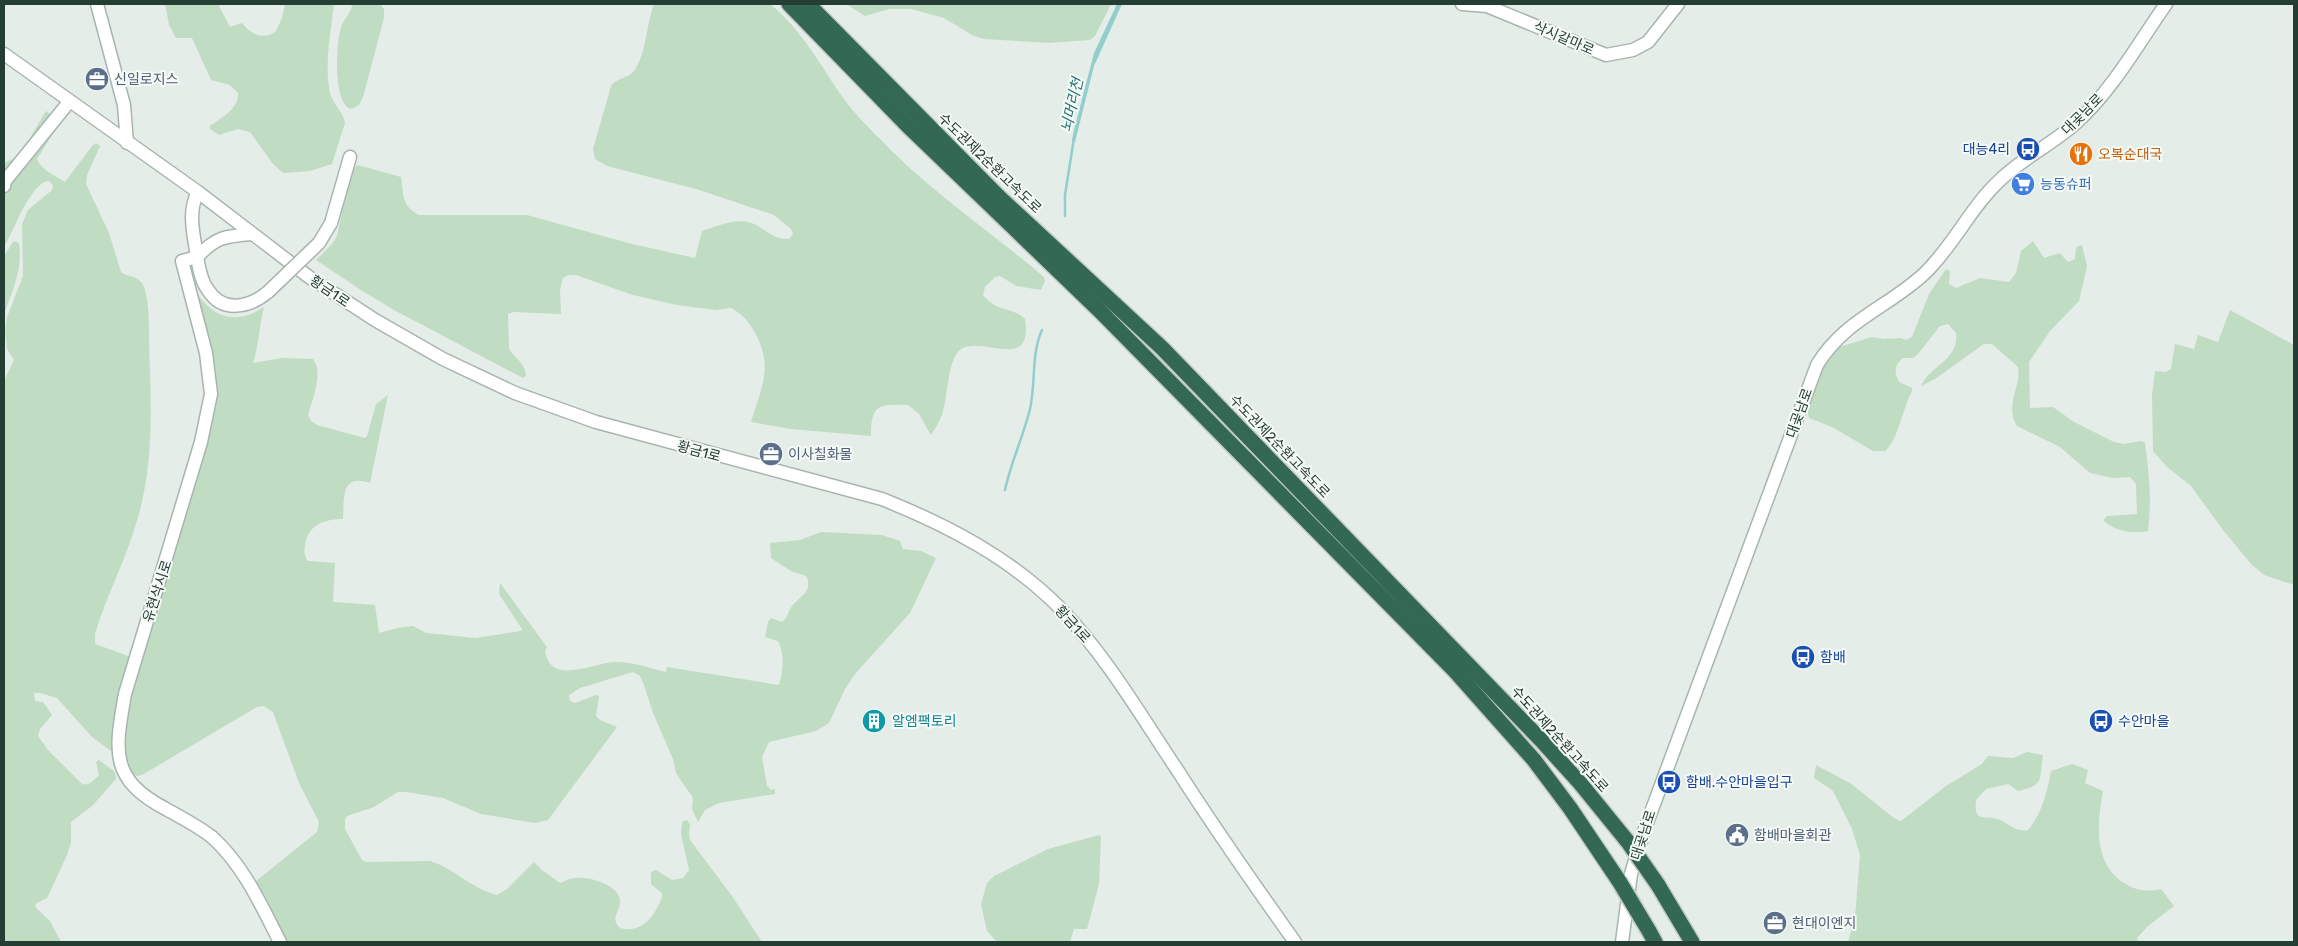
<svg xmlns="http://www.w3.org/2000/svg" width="2298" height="946" viewBox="0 0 2298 946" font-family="Rubik,'Noto Sans KR',sans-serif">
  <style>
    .green { fill: #c0dcc2 }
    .water { fill: #91cecc }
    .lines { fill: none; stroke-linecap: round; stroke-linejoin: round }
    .stream { stroke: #91cecc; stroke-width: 2.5 }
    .minor-casing { stroke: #a8b5ae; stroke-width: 15 }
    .highway-casing { stroke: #c2c9c6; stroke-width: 18 }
    .minor { stroke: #fff; stroke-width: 12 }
    .highway { stroke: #336853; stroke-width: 15 }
    .minor-bridge-casing { stroke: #a8b5ae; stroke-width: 15; stroke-linecap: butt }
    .highway-bridge-casing { stroke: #c2c9c6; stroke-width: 18; stroke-linecap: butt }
    .minor-bridge { stroke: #fff; stroke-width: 12 }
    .highway-bridge { stroke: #336853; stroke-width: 15 }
    .labels { text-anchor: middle; stroke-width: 4; stroke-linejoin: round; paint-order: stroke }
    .street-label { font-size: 14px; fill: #253e33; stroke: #f5faf7 }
    .service-label { font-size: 14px; fill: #4e5e75; stroke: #f5faf7; text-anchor: start }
    .transit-label { font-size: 14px; fill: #164399; stroke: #f5faf7; text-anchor: start }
    .food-label { font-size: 14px; fill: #c56008; stroke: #f5faf7; text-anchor: start }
    .shop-label { font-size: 14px; fill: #366cbe; stroke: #f5faf7; text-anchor: start }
    .culture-label { font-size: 14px; fill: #0d838f; stroke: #f5faf7; text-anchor: start }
    .water-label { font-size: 15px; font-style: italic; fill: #237675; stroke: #f5faf7 }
  </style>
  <rect width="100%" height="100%" fill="#e5ede8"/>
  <g class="green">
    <path d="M165,4H218L230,27L242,23C250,34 264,41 276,31L282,18L285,4H334C331,32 324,64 330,93C333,105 343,111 345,123L332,164L310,171L283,173L273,164L250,132L238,129L219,135L210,129V126C220,119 240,108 238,93L230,85L211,80L192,38H176L169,25Z"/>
    <path d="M352,4H380L384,9V18L363,97L359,105L351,109C333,104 336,43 341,28C343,19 352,13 352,4Z"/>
    <path d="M654,4H770C801,28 821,67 844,99C854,113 867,126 879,138C929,191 989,230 1044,277L1045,281L1041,290L1016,286L1000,276L995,277L985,287L983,295C997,313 1014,307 1025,319C1033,373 983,335 961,349C947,359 948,398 942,415C939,422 935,429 931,435L919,414L908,405C879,404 871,404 871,436L791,429L751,422C761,388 774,367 755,333C749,321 742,314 731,308L716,310L677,305L633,295L576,275H568L563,278L560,290L561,314L513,312L508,314L509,349C515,359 525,362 526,376L523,378L394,310L361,290L316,260L332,244L337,236L351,170L358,165L401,177C404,193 400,205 419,215H527L632,244L695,258L702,231C716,227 732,219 748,222C763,225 774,243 790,238L793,234L791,229L774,215L696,189L607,166L595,159L593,149L611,86C617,77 630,79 636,68C647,49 646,25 654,4Z"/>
    <path d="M846,4H1111L1095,36L1090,40L1049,43L984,39L972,35L944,18L911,9H889L865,16Z"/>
    <path d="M46,111L61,121L37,159C41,170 56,176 65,182L92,146L96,143L100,146L87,175L86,184L109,233L121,272C127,277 135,275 141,282C150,293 149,327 149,342C151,403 155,468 135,527C124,563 106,597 95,634V644L131,657L115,754L92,737L57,698L40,693H34L35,701L43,702L52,715L40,729L38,736L48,750L82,784C90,786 94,780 99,775L96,762L99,760L115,772L116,779L92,806L71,822V843L67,855L47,898L35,904L36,908L50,921L61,942H4V381L14,360L7,349L5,331L7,317L23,276L22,224L28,210L52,190L53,185L49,181C31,181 13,233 4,247V163L15,158L21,153Z"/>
    <path d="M16,241L19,244C23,270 12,291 4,315V256L13,242Z"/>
    <path d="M2033,241L2044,258L2060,253L2068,262L2075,259L2076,247L2082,245L2087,266L2079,301L2050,331L2029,362L2030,408L2053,407L2074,422L2114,442L2123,444L2142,441L2145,443C2149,473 2152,501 2148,531C2134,534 2113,531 2103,520L2107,516L2137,514L2136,484L2130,477L2113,478L2090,473L2060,447L2017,426C2004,407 2022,383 2018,367L1992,344H1984L1935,379L1921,386C1930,366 1960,359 1956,333L1948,324L1940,326L1918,354L1913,358H1903C1894,366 1894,372 1899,382L1912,388V391C1903,407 1898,441 1885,451H1873L1832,427L1809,418L1807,409L1822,366L1836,348L1872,337L1884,339L1901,338L1906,340L1912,337L1929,294L1946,269L1950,271L1949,284L1956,288L1980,278L2009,282L2016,273L2021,251Z"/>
    <path d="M194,289C212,318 235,326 264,307C259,326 259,345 253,363L282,358L313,359C324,372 312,400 308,415L311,421L317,425L365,438L367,436L376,404L388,395L370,483C341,473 344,497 343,519C324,519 308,525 305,545C304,551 304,556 308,561L335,563L333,602L375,605L379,633L397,628L413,626L426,633L476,638L521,631L522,629L499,594L500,583L547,647L545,651C551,687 594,662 616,662C634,662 648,668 666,672L667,667L779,685C783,672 785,654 778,641L765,637L768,622L771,618L782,622C788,618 788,611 792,606C800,596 814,591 806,576L791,571L771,558L770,543L800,540L821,532L882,535L900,541L903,549L921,551L936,558L910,613L855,674L845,689L829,723L816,731L769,742L762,757L767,786L771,790L775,789V794L719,803L705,810L698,822L692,809L693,798L676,773L673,759L653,713L644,685L640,676L633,672L580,688L569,695L570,701L575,703L596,695L599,696L596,716L600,720L617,727L548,820L535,823L481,814L443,798L406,792H398L374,807L347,816L345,819V829L362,860L366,862L430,861C454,868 472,889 497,895L507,889L534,862L542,870L560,883C565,881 570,878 575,878C588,876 622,885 620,903C619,913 610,918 620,928C642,934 655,916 662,897V893L651,884V872L656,870L672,880L683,878L689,870L681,834L682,822L687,820L690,825L689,834L690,840L732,896L762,942H286L255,885L256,881L317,832L319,822L299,783L273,712L264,706L257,707L142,775L137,776C113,763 125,725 128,704L209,426Z"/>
    <path d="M2230,310L2294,345V585L2264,575L2252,565L2223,530L2191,486L2167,467L2153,451L2152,395L2155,371L2166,372L2171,369L2175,344L2194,349L2198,335L2218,342Z"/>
    <path d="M2027,752L2043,755C2039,780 2045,785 2018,791L2008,784L1986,789L1976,800C1973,824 1986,815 1998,819C2010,824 2014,832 2028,830C2042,813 2047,793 2051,771L2072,764L2088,770L2085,783L2103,791C2097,823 2093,863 2124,883C2137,891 2146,892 2161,889L2174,906L2148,926L2137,938L2138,942H1848L1855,917L1860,855L1852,829L1833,791L1814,778L1816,765L1850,783L1894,818L1901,821L1946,786L1982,764L1988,756L2013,758Z"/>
    <path d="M1099,835L1101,837L1099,884L1087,929H1074L1070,942H997L987,931L981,904L987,883L994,876L1048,849Z"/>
  </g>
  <path class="water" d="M1117,4H1122L1094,66L1075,142L1072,140L1074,130L1094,53Z"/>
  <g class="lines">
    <g class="stream">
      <path d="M1065,216V195L1074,138"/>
      <path d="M1005,490C1011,462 1023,437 1030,409C1036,382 1031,354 1042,330"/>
    </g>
    <g class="minor-casing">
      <g id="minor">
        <path d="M97,4L124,105L127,143"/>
        <path d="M1462,4L1487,6L1606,55L1633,50L1648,42L1678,4"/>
        <path d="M4,54L198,192L309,277L375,320L443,359L515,393L596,422L882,499C947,525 1011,558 1061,609C1107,657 1141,716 1178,771C1215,829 1255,886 1295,942"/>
        <path d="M4,186L5,181L69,102"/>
        <path d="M198,192C187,212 194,235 197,257L182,261L206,353L211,394L201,442L125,694C115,751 109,779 166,809C182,818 198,826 212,837C244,866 261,905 280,942"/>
        <path d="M331,223L350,157"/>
        <path d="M252,234C225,236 216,237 197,257C199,268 201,281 208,290C223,314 250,307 268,292"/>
        <path d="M1622,942L1631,874L1644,831L1817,365C1844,320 1889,307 1925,273C1954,245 1970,208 1999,181C2022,158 2053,144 2077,122C2113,89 2138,44 2166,4"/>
      </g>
    </g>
    <g class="highway-casing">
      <g id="highway">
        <path d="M789,4L907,125L1099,310L1455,671L1534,760L1570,808L1619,881"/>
        <path d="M808,4L999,197L1162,348L1541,740L1580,783L1628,842"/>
        <path d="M1658,885L1692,942"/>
        <path d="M1649,931L1655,942"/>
      </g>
    </g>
    <use href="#minor" class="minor"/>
    <use href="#highway" class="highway"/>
    <g class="minor-bridge-casing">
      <path id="minor-bridge" d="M268,292L319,243L331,223"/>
    </g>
    <g class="highway-bridge-casing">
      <g id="highway-bridge">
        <path d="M1628,842L1658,885"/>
        <path d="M1619,881L1649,931"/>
      </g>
    </g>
    <use href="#minor-bridge" class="minor-bridge"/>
    <use href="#highway-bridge" class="highway-bridge"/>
  </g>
  <defs>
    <g id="office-disc" transform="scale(1.25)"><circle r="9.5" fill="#5c6f8a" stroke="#f5faf7"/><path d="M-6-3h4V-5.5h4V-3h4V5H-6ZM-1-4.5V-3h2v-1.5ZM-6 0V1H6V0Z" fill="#fff"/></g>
    <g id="bus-disc" transform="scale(1.25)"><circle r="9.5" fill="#1a4fb4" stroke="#f5faf7"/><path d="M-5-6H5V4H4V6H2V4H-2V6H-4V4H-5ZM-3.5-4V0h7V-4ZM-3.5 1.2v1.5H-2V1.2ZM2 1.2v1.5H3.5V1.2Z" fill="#fff"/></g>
    <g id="restaurant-disc" transform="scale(1.25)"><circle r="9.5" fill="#e8710a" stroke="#f5faf7"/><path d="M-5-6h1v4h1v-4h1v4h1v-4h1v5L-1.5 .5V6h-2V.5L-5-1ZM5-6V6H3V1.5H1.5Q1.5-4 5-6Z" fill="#fff"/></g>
    <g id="supermarket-disc" transform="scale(1.25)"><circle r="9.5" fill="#3f7fe0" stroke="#f5faf7"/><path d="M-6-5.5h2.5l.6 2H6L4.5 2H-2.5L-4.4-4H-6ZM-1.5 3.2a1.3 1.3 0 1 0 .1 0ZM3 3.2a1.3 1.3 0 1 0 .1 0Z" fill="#fff"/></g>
    <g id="building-disc" transform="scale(1.25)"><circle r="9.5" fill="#0f9aa8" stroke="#f5faf7"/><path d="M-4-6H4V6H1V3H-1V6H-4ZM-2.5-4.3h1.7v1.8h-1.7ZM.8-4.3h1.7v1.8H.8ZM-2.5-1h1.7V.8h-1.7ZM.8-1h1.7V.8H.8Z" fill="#fff"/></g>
    <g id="civic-disc" transform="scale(1.25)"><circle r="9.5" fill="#5c6f8a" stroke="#f5faf7"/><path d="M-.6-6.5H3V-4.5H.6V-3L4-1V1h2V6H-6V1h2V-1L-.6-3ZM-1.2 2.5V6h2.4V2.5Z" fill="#fff"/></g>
  </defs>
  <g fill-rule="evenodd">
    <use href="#office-disc" x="97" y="79"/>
    <use href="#bus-disc" x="2028" y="149"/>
    <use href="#restaurant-disc" x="2081" y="154"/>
    <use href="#supermarket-disc" x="2023" y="184"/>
    <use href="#office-disc" x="771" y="454"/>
    <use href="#bus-disc" x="1803" y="657"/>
    <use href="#building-disc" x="874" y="721"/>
    <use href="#bus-disc" x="2101" y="721"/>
    <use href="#bus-disc" x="1669" y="782"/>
    <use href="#civic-disc" x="1737" y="835"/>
    <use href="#office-disc" x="1775" y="923"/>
  </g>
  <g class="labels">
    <g class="street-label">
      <text transform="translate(1564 38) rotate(23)" y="5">삭시갈마로</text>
      <text transform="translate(2082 114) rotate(-45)" y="5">대곶남로</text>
      <text transform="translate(990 163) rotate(44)" y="5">수도권제2순환고속도로</text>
      <text transform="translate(330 291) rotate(34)" y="5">황금1로</text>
      <text transform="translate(1799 413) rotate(-70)" y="5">대곶남로</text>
      <text transform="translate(1280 446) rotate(46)" y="5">수도권제2순환고속도로</text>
      <text transform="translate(699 451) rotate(15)" y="5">황금1로</text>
      <text transform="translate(157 591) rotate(-72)" y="5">유현삭시로</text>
      <text transform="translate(1073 624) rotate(48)" y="5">황금1로</text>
      <text transform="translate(1560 739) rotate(48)" y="5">수도권제2순환고속도로</text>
      <text transform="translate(1643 835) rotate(-72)" y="5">대곶남로</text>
    </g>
    <g class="service-label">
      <text x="114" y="84">신일로지스</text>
      <text x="788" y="459">이사칠화물</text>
      <text x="1754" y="840">함배마을회관</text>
      <text x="1792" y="928">현대이엔지</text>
    </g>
    <g class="transit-label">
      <text x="2010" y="154" text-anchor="end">대능4리</text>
      <text x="1820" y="662">함배</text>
      <text x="2118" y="726">수안마을</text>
      <text x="1686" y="787">함배.수안마을입구</text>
    </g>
    <g class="food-label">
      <text x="2098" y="159">오복순대국</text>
    </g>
    <g class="shop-label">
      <text x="2040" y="189">능동슈퍼</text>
    </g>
    <g class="culture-label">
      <text x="892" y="726">알엠팩토리</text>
    </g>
    <g class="water-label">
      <text transform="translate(1072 105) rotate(-77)" y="5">뇌머리천</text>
    </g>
  </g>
  <rect width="2298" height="946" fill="none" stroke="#253e33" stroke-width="10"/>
</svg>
